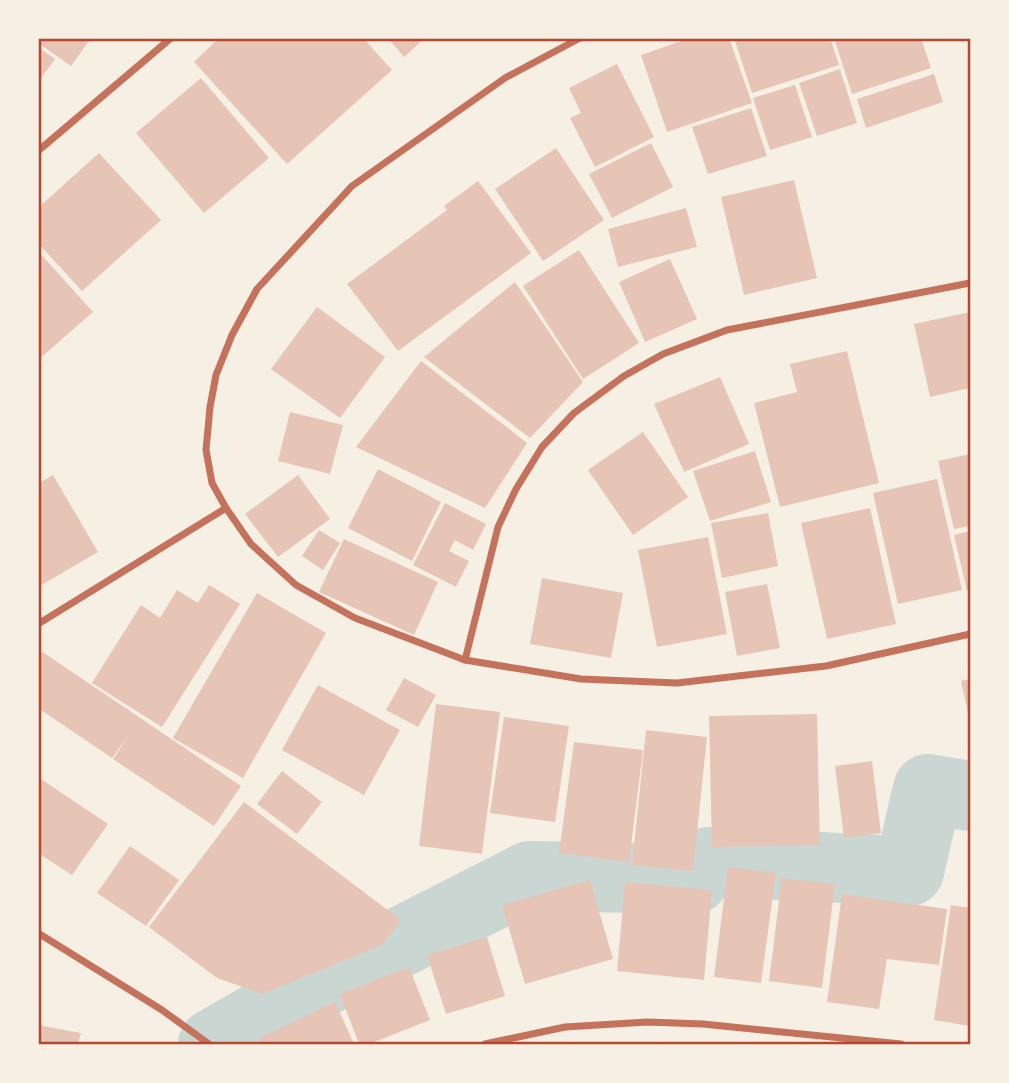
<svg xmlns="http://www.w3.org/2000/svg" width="1009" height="1083" viewBox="0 0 1009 1083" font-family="'Archivo Narrow',sans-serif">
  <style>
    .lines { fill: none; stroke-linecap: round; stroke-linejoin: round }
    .river { stroke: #c9d6d2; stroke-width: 70 }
    .building { fill: #e6c5b7 }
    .minor { stroke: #c5725c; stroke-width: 7 }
    .neatline { fill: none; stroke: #b5482f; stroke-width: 2.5 }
  </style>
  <rect width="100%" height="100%" fill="#f6efe4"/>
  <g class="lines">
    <path class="river" d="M213,1044L318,984L530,876L694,879L708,862L909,871L928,789L970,796"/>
  </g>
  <g class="building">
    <path d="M38,38H91L71,66L38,43Z"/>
    <path d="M219,38H363L392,70L287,164L194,62Z"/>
    <path d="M388,38H425L404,57Z"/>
    <path d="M690,38H729L752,103L667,132L641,55Z"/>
    <path d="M734,38H830L839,65L752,93Z"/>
    <path d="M834,38H921L931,68L852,94Z"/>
    <path d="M38,47L55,59L38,82Z"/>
    <path d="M617,64L654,137L595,167L570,118L581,113L569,88Z"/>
    <path d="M840,69L857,123L817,136L799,83Z"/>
    <path d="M934,74L943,102L866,128L857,99Z"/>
    <path d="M201,78L269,158L204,213L136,133Z"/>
    <path d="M795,85L812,137L770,150L753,98Z"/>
    <path d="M751,108L767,156L708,174L692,127Z"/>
    <path d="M651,143L673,187L612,218L589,174Z"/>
    <path d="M556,148L604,220L543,261L495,189Z"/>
    <path d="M99,153L161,220L82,291L38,243V208Z"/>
    <path d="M794,180L817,278L744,295L721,197Z"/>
    <path d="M478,181L531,253L398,351L347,284L447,210L444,206Z"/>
    <path d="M686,208L697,247L618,267L608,229Z"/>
    <path d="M579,250L639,343L583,379L523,286Z"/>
    <path d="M38,251L93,312L38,360Z"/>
    <path d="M670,259L697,319L645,342L619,282Z"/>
    <path d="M515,282L583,382L530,438L424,357Z"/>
    <path d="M317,307L385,357L340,418L271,369Z"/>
    <path d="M970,312V388L930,397L914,324Z"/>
    <path d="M847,351L879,483L780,507L754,403L797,392L790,364Z"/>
    <path d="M421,361L527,443L485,508L356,447Z"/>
    <path d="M720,377L749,444L684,472L654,404Z"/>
    <path d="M290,412L343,425L330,474L278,461Z"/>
    <path d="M643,432L688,497L633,535L588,470Z"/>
    <path d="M755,451L771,502L710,521L693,471Z"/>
    <path d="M970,454V526L954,529L938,461Z"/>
    <path d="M378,469L441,502L412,561L348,528Z"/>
    <path d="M53,475L98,552L38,587V484Z"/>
    <path d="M298,475L330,519L278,557L245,514Z"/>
    <path d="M937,479L962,590L898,604L873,493Z"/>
    <path d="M445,503L486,524L473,550L455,540L449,551L469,561L456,587L413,565Z"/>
    <path d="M870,508L896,624L827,639L801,523Z"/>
    <path d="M768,513L778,566L722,578L711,523Z"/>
    <path d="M319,530L340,543L323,570L302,556Z"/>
    <path d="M970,531V590L967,591L954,535Z"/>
    <path d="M708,537L727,634L657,647L638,550Z"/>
    <path d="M344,539L438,582L414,635L319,592Z"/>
    <path d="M542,578L623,593L611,658L530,644Z"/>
    <path d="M767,584L780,648L737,656L725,592Z"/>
    <path d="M209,585L240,604L162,727L92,683L141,605L160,618L177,590L198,603Z"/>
    <path d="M257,593L326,633L243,778L173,738Z"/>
    <path d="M38,649L241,786L214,826L113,759L129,735L112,758L38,708Z"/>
    <path d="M404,678L436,695L418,727L386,710Z"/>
    <path d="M970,679V718H969L961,681Z"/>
    <path d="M318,685L400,730L364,795L282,750Z"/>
    <path d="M436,704L500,712L482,854L419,846Z"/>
    <path d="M817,714L820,845L712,847L709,716Z"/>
    <path d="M504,717L569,726L555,822L490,813Z"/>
    <path d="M646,730L707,737L693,871L632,865Z"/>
    <path d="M574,742L643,750L629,862L559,853Z"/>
    <path d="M872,761L881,833L844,838L835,766Z"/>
    <path d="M282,771L322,802L297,834L257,804Z"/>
    <path d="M38,777L108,824L72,875L38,853Z"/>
    <path d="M244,802L401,920L382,945L262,994L217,978L149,927Z"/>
    <path d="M130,846L179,880L146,926L97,893Z"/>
    <path d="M728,867L776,873L761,983L714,977Z"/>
    <path d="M782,878L835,884L822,988L769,981Z"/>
    <path d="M590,880L613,959L525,984L502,905Z"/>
    <path d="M625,882L712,890L704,980L617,971Z"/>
    <path d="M842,894L947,909L939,965L887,959L879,1009L827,1002Z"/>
    <path d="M951,905L970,908V1026L934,1020Z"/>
    <path d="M487,937L505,996L446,1014L427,955Z"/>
    <path d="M409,967L430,1020L369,1044H359L340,994Z"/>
    <path d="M335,1002L354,1044H262L259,1038Z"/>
    <path d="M38,1025L81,1033L78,1044H38Z"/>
  </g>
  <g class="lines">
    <g class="minor">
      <path d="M580,38L505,78L352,186L257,289L232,335L216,375L210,407L206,450L212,483L226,508L251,544L296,585L355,618L465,660L581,679L677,683L826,666L970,634"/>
      <path d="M38,151L171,38"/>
      <path d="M38,624L226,508"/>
      <path d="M465,660L498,527L516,489L542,447L574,413L624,376L663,354L727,330L970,283"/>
      <path d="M38,933L162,1010L209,1044"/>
      <path d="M485,1044L565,1027L647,1022L703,1024L901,1044"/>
    </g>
  </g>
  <rect width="1009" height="1083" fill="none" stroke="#f6efe4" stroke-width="80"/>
  <rect x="40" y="40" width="929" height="1003" class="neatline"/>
</svg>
